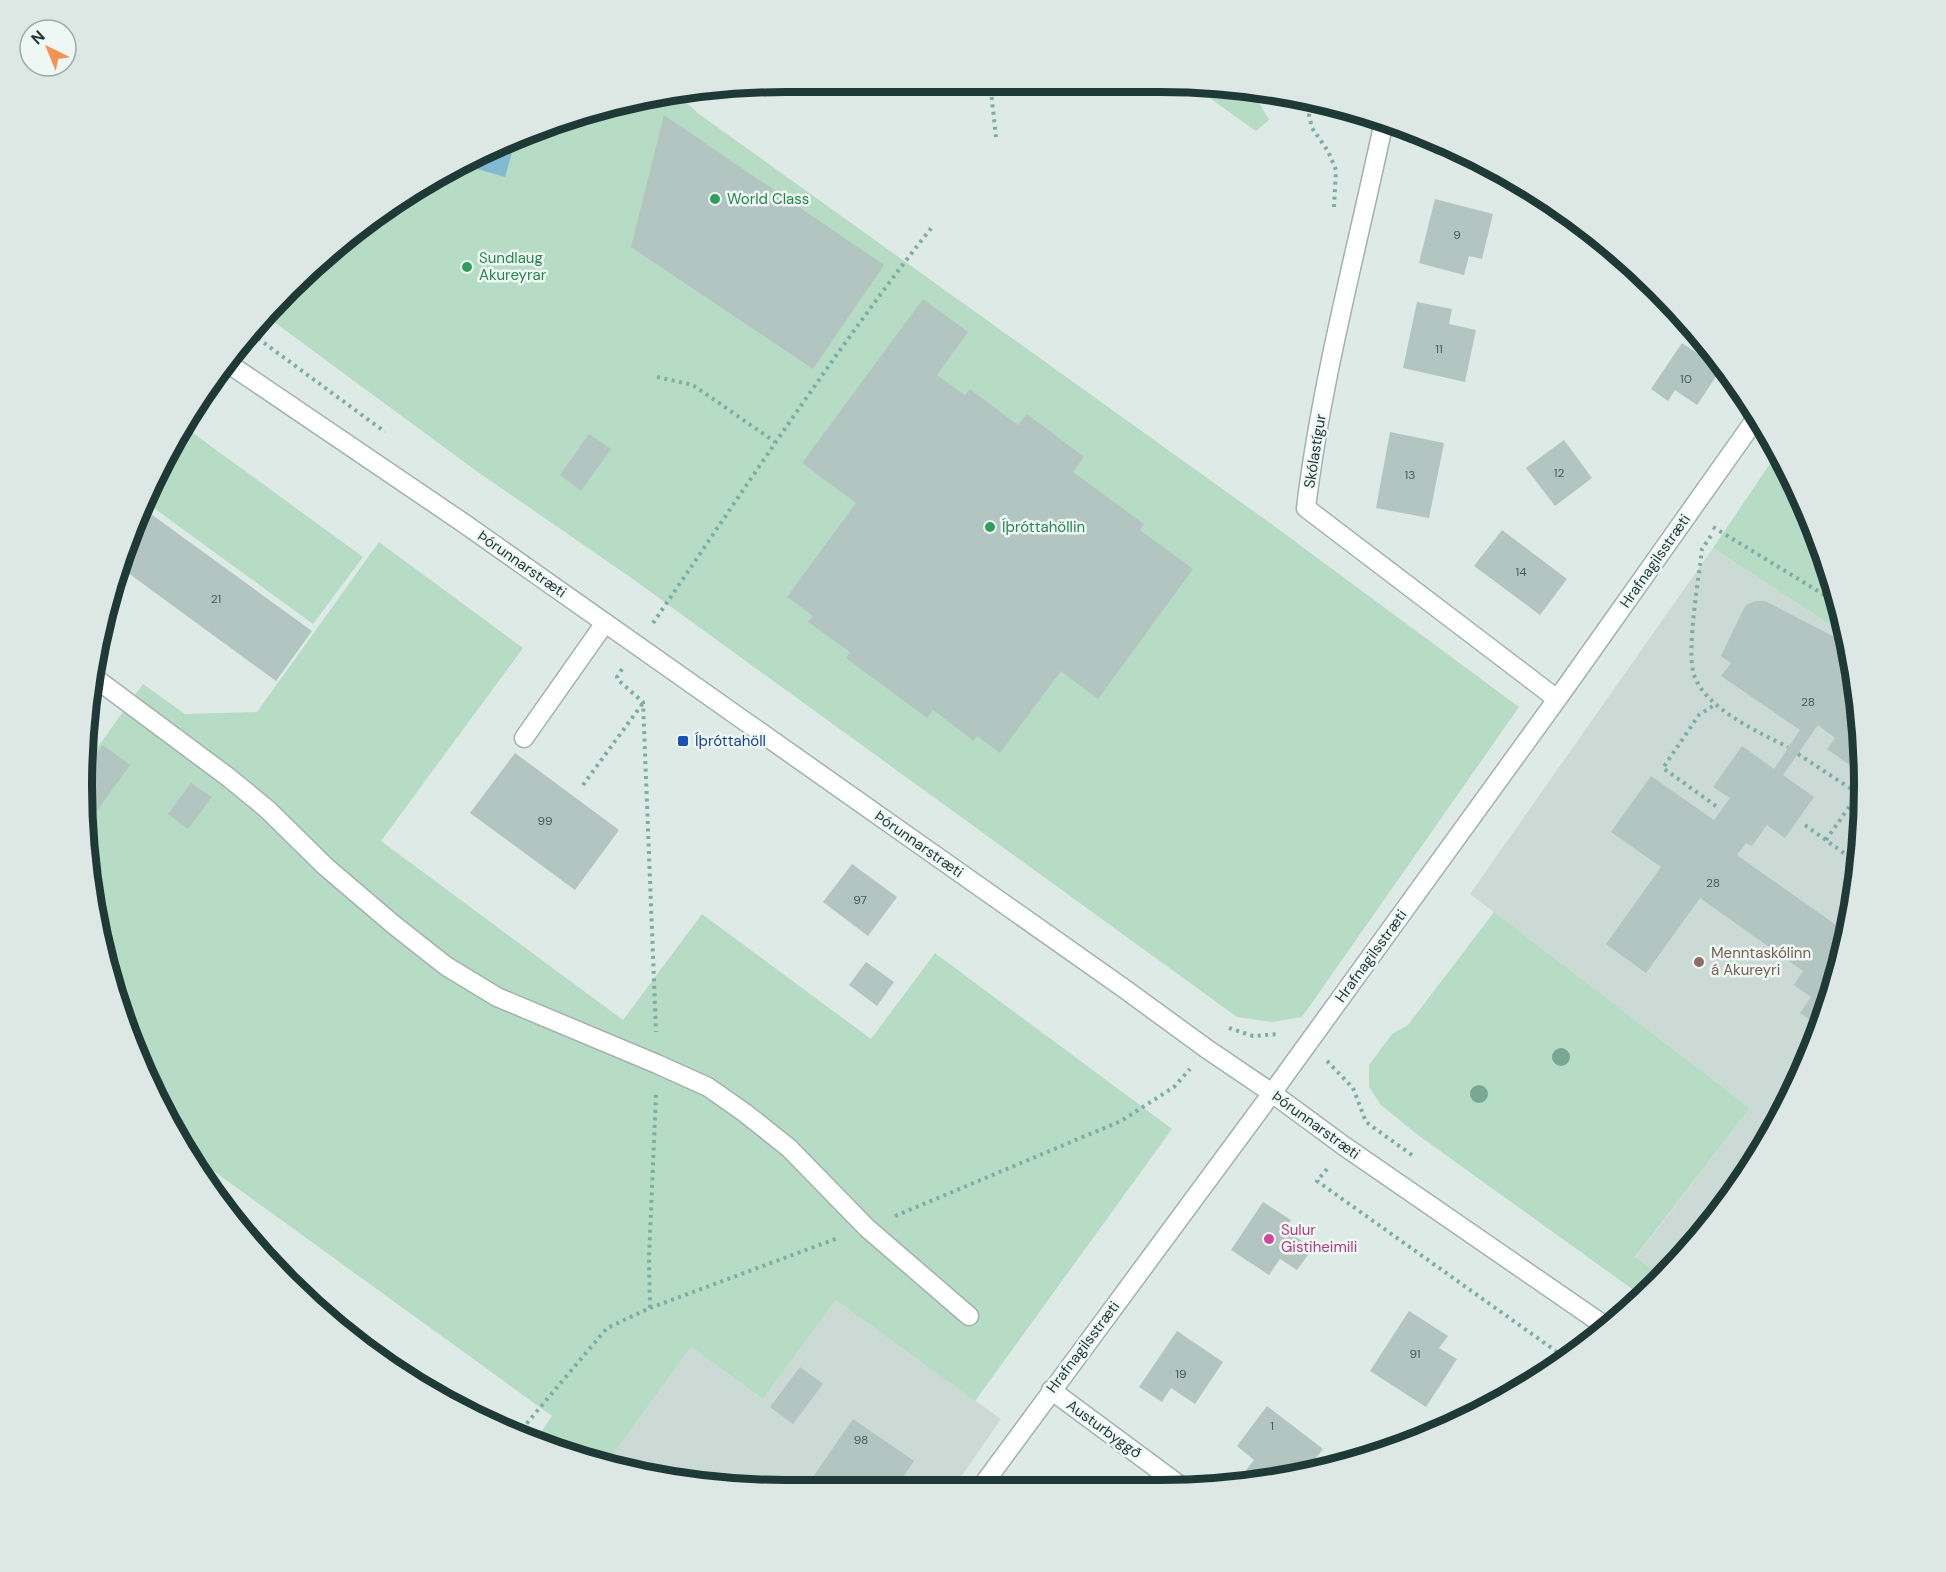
<svg xmlns="http://www.w3.org/2000/svg" width="1946" height="1572" viewBox="0 0 1946 1572" font-family="'DM Sans',sans-serif">
  <style>
    .built { fill: #ccdad5 }
    .green { fill: #b6dcc6 }
    .water { fill: #84bad1 }
    .building { fill: #b3c5c0 }
    .lines { fill: none; stroke-linecap: round; stroke-linejoin: round }
    .minor-casing { stroke: #a1b2ae; stroke-width: 21 }
    .path { stroke: #7daea6; stroke-width: 4; stroke-dasharray: 3 4.5; stroke-linecap: butt }
    .minor { stroke: #fff; stroke-width: 18 }
    .tree { fill: #7aa793 }
    .leisure-dot { fill: #2e9e5b; stroke: #eef7f4; stroke-width: 2 }
    .transit-dot { fill: #1a4fb4; stroke: #eef7f4; stroke-width: 2 }
    .education-dot { fill: #8d6e63; stroke: #eef7f4; stroke-width: 2 }
    .hotel-dot { fill: #d1479c; stroke: #eef7f4; stroke-width: 2 }
    .labels { text-anchor: middle; stroke-width: 5; stroke-linejoin: round; paint-order: stroke }
    .number-label { font-size: 12px; fill: #445d58 }
    .leisure-label { font-size: 15px; fill: #27864d; stroke: #eef7f4; text-anchor: start }
    .street-label { font-size: 15px; fill: #1f3a36; stroke: #eef7f4 }
    .transit-label { font-size: 15px; fill: #164399; stroke: #eef7f4; text-anchor: start }
    .education-label { font-size: 15px; fill: #785e54; stroke: #eef7f4; text-anchor: start }
    .hotel-label { font-size: 15px; fill: #b23c85; stroke: #eef7f4; text-anchor: start }
    .rim { fill: none; stroke: #1f3a36; stroke-width: 8 }
  </style>
  <rect width="100%" height="100%" fill="#deeae6"/>
  <g class="built">
    <path d="M1713,548L1846,635L1863,740L1859,878L1828,1012L1771,1138L1690,1251L1662,1277L1635,1258L1750,1108L1470,894Z"/>
    <path d="M836,1300L1001,1419L952,1490H740L604,1467L691,1347L763,1399Z"/>
  </g>
  <g class="green">
    <path d="M1187,82L1206,83L1250,88L1269,120L1256,131Z"/>
    <path d="M678,95L699,114L1270,523L1519,707L1302,1017L1272,1022L1237,1017L630,577L475,470L266,316L288,287L434,175L604,105Z"/>
    <path d="M182,425L363,557L313,624L147,503L176,433Z"/>
    <path d="M1778,452L1792,474L1841,603L1846,635L1713,548Z"/>
    <path d="M379,542L523,648L381,841L623,1020L702,914L871,1039L935,953L1172,1129L975,1401L836,1300L763,1399L691,1347L604,1467L535,1441L552,1416L193,1156L154,1098L105,968L81,786L84,766L143,684L185,714L257,712Z"/>
    <path d="M1494,912L1750,1108L1635,1257L1662,1277L1642,1296L1418,1135L1381,1105L1369,1087V1065L1392,1034L1408,1025Z"/>
  </g>
  <path class="water" d="M515,142L505,177L460,164Z"/>
  <g class="building">
    <path d="M664,115L884,265L813,369L631,247Z"/>
    <path d="M1437,139L1469,156L1468,161L1434,154Z"/>
    <path d="M1435,199L1493,214L1482,259L1469,256L1464,275L1419,263Z"/>
    <path d="M1585,226L1625,256L1636,267L1633,271L1580,234Z"/>
    <path d="M923,299L968,332L937,375L965,395L970,389L1018,425L1027,414L1084,457L1073,472L1144,524L1140,530L1193,569L1098,699L1061,671L1000,753L977,736L974,741L933,710L927,718L846,658L850,652L808,622L813,616L787,597L856,503L802,463Z"/>
    <path d="M1417,302L1452,309L1449,324L1476,330L1465,382L1403,368Z"/>
    <path d="M1682,343L1721,369L1697,405L1675,390L1668,401L1651,389Z"/>
    <path d="M1390,432L1444,443L1429,518L1376,508Z"/>
    <path d="M589,434L611,449L581,491L560,475Z"/>
    <path d="M1564,440L1592,478L1555,506L1526,468Z"/>
    <path d="M144,509L312,631L276,681L120,567Z"/>
    <path d="M1502,530L1567,579L1540,615L1474,566Z"/>
    <path d="M1755,601H1765L1848,644L1851,664L1846,673L1853,678L1863,740L1862,774L1827,749L1835,738L1818,725L1783,775L1814,797L1785,838L1767,825L1752,846L1746,843L1737,855L1846,932L1828,1012L1821,1027L1800,1013L1811,997L1794,985L1803,971L1700,898L1646,973L1606,944L1661,867L1611,832L1651,776L1714,820L1730,798L1713,787L1742,746L1774,769L1800,730L1721,676L1731,663L1721,656L1741,614L1746,605Z"/>
    <path d="M103,745L130,765L86,826L81,786L83,772Z"/>
    <path d="M515,753L619,830L575,890L470,813Z"/>
    <path d="M191,783L212,797L188,829L168,814Z"/>
    <path d="M852,864L897,897L868,936L823,902Z"/>
    <path d="M866,962L894,982L877,1006L849,985Z"/>
    <path d="M1263,1202L1291,1220L1285,1230L1313,1248L1297,1270L1280,1259L1269,1275L1231,1250Z"/>
    <path d="M1409,1311L1448,1336L1439,1348L1457,1359L1426,1407L1370,1371Z"/>
    <path d="M1177,1331L1223,1362L1195,1404L1171,1388L1162,1402L1139,1387Z"/>
    <path d="M800,1367L823,1384L793,1424L770,1407Z"/>
    <path d="M1267,1406L1323,1449L1304,1473L1246,1483L1240,1478L1254,1460L1237,1446Z"/>
    <path d="M853,1419L914,1461L894,1490H804Z"/>
  </g>
  <g class="lines">
    <g class="minor-casing">
      <g id="minor">
        <path d="M1384,121C1357,249 1322,377 1306,508L1557,699"/>
        <path d="M229,364L462,522L1122,987L1207,1049L1272,1093L1344,1146L1608,1328"/>
        <path d="M95,678L228,777L267,809L326,867L394,925L446,966L497,997L657,1064L708,1087L745,1113L789,1148L867,1228L969,1316"/>
        <path d="M524,738L605,623"/>
        <path d="M1051,1390L1186,1490"/>
        <path d="M979,1490L1272,1093L1568,684L1757,417"/>
      </g>
    </g>
    <g class="path">
      <path d="M990,82L996,137"/>
      <path d="M1312,99L1309,115L1312,128L1328,151L1336,170L1334,207"/>
      <path d="M252,334L385,432"/>
      <path d="M657,377L693,385L775,442"/>
      <path d="M1713,527L1841,605"/>
      <path d="M1711,536L1702,549C1699,577 1686,651 1694,675C1706,709 1758,732 1788,747"/>
      <path d="M653,623C744,490 832,354 932,227"/>
      <path d="M622,669L617,677L618,680L643,702L656,1032"/>
      <path d="M1798,754L1862,796"/>
      <path d="M583,785L643,703"/>
      <path d="M1716,806L1663,768L1699,715L1716,704"/>
      <path d="M1805,825L1859,864"/>
      <path d="M1826,840L1858,794"/>
      <path d="M1229,1028L1253,1036L1280,1034"/>
      <path d="M1327,1061L1353,1088L1366,1122L1412,1155"/>
      <path d="M1327,1169L1317,1181L1567,1359"/>
      <path d="M895,1216L1121,1121L1174,1087L1190,1069"/>
      <path d="M650,1308L838,1238"/>
      <path d="M517,1435L607,1328L650,1308L649,1258L656,1094"/>
    </g>
    <use href="#minor" class="minor"/>
  </g>
  <g class="tree">
    <circle cx="1561" cy="1057" r="9"/>
    <circle cx="1479" cy="1094" r="9"/>
  </g>
  <g class="leisure-dot">
    <circle cx="715" cy="199" r="6"/>
    <circle cx="467" cy="267" r="6"/>
    <circle cx="990" cy="527" r="6"/>
  </g>
  <rect class="transit-dot" x="677" y="735" width="12" height="12" rx="3"/>
  <circle class="education-dot" cx="1699" cy="962" r="6"/>
  <circle class="hotel-dot" cx="1269" cy="1239" r="6"/>
  <g class="labels">
    <g class="number-label">
      <text x="1457" y="239">9</text>
      <text x="1439" y="353">11</text>
      <text x="1686" y="383">10</text>
      <text x="1559" y="477">12</text>
      <text x="1410" y="479">13</text>
      <text x="1521" y="576">14</text>
      <text x="216" y="603">21</text>
      <text x="1808" y="706">28</text>
      <text x="545" y="825">99</text>
      <text x="1713" y="887">28</text>
      <text x="860" y="904">97</text>
      <text x="1415" y="1358">91</text>
      <text x="1181" y="1378">19</text>
      <text x="1272" y="1430">1</text>
      <text x="861" y="1444">98</text>
    </g>
    <g class="leisure-label">
      <text x="727" y="204">World Class</text>
      <text x="479" y="263">Sundlaug<tspan x="479" dy="17">Akureyrar</tspan></text>
      <text x="1002" y="532">Íþróttahöllin</text>
    </g>
    <g class="street-label">
      <text transform="translate(1315 451) rotate(-81)" y="5">Skólastígur</text>
      <text transform="translate(1655 561) rotate(-55)" y="5">Hrafnagilsstræti</text>
      <text transform="translate(522 564) rotate(35)" y="5">Þórunnarstræti</text>
      <text transform="translate(919 844) rotate(35)" y="5">Þórunnarstræti</text>
      <text transform="translate(1371 956) rotate(-54)" y="5">Hrafnagilsstræti</text>
      <text transform="translate(1316 1125) rotate(36)" y="5">Þórunnarstræti</text>
      <text transform="translate(1083 1347) rotate(-53)" y="5">Hrafnagilsstræti</text>
      <text transform="translate(1104 1429) rotate(36)" y="5">Austurbyggð</text>
    </g>
    <g class="transit-label">
      <text x="695" y="746">Íþróttahöll</text>
    </g>
    <g class="education-label">
      <text x="1711" y="958">Menntaskólinn<tspan x="1711" dy="17">á Akureyri</tspan></text>
    </g>
    <g class="hotel-label">
      <text x="1281" y="1235">Sulur<tspan x="1281" dy="17">Gistiheimili</tspan></text>
    </g>
  </g>
  <path d="M0 0H1946V1572H0ZM786 92H1160A694 694 0 0 1 1854 786V786A694 694 0 0 1 1160 1480H786A694 694 0 0 1 92 786V786A694 694 0 0 1 786 92Z" fill="#dde8e5" fill-rule="evenodd"/>
  <path class="rim" d="M786 92H1160A694 694 0 0 1 1854 786V786A694 694 0 0 1 1160 1480H786A694 694 0 0 1 92 786V786A694 694 0 0 1 786 92Z"/>
  <g transform="translate(48 48) rotate(317)"><circle r="28" fill="#eef7f4" stroke="#9baba8" stroke-width="1.5"/>
  <path d="M0-4.5L10 22L0 15L-10 22Z" fill="#f59251"/>
  <text y="-9" font-size="16" font-weight="bold" text-anchor="middle" fill="#1f3a36">N</text>
  </g>
</svg>
